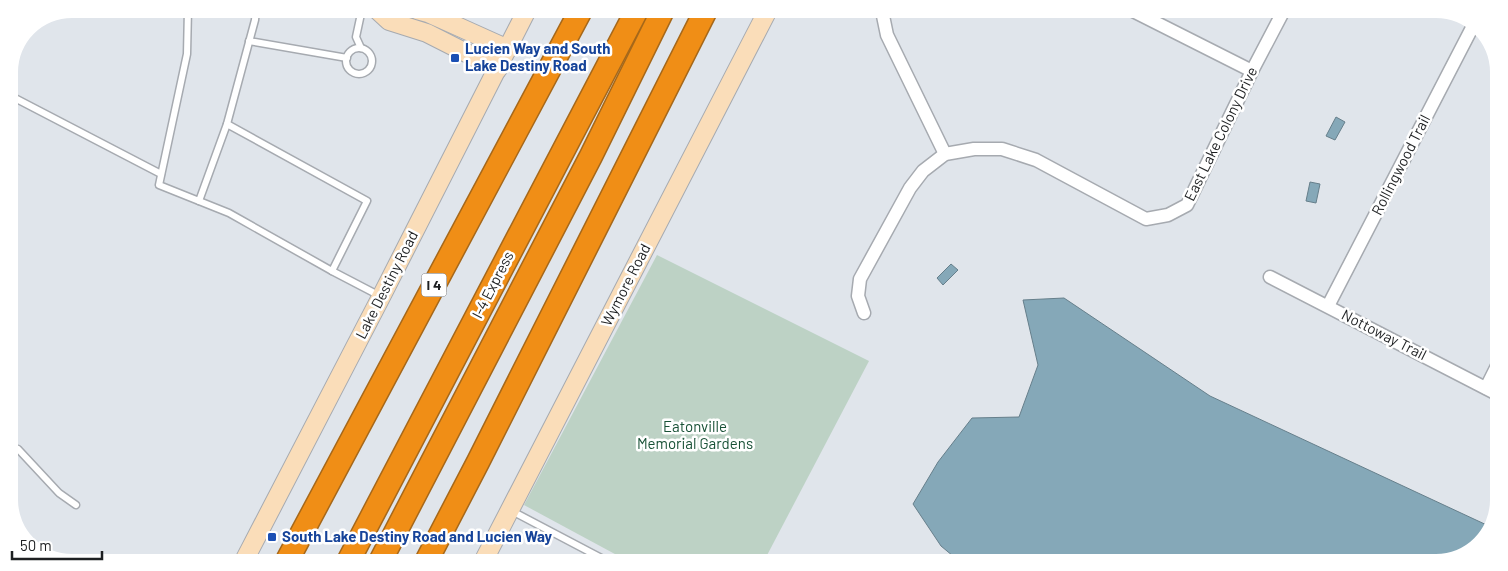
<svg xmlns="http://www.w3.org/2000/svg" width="1508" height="571" viewBox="0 0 1508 571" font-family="Barlow,sans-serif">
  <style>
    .green { fill: #bdd2c5 }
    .water { fill: #85a8b8; stroke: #667f8b }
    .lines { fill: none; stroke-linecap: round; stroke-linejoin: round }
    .lane-casing { stroke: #a6aab0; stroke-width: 9 }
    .street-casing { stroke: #a6aab0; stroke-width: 15 }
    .secondary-casing { stroke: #a6aab0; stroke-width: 20 }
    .highway-casing { stroke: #a6681a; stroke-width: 25 }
    .lane { stroke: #fff; stroke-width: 6 }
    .street { stroke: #fff; stroke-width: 12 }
    .secondary { stroke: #faddb9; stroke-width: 18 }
    .highway { stroke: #f08e16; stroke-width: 22 }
    .transit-dot { fill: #1a4fb4; stroke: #fff; stroke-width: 2 }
    .labels { text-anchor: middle; stroke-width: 5; stroke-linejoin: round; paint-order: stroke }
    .shield { fill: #fff; stroke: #626364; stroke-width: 1 }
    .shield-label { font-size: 14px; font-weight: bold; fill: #1e2022 }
    .transit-label { font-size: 15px; font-weight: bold; fill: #164399; stroke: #fff; text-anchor: start }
    .street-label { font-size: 15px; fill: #1e2022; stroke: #fff }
    .park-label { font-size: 15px; fill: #185136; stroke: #fff }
  </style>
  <rect width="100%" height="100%" fill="#e0e5eb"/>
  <path class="green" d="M657,255L869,361L764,561L626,560L524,505Z"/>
  <g class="water">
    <path d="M1336,117L1345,122L1335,140L1326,136Z"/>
    <path d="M1310,182L1320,184L1316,203L1306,201Z"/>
    <path d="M951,264L958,270L943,285L937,278Z"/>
    <path d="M1064,298L1210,396L1491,527L1472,552L1437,562L959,561L941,546L913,504L938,462L972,418L1019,417L1038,365L1023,300Z"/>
  </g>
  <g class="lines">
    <g class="lane-casing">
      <g id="lane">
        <path d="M188,9L187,54L159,185L199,201L227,124L367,201L332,271L380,296"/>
        <path d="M249,41L347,58"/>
        <circle cx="359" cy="61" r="13"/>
        <path d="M361,48L356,37L362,9"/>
        <path d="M9,95L161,174"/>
        <path d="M227,124L255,20L256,9"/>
        <path d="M199,201L229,213L332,271"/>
        <path d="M18,449L59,493L76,505"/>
        <path d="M510,510L605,560"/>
      </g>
    </g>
    <g class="street-casing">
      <g id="street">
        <path d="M882,11L887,35L945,154"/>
        <path d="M1133,11L1252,71"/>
        <path d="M1270,277L1497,394"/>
        <path d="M1328,306L1474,24"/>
        <path d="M864,313L858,296L860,279L910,188L923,171L945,154L974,149H1002L1036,160L1146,219L1168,215L1187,205L1252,71L1283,12"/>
        <path d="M1486,388L1497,366"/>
      </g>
    </g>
    <g class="secondary-casing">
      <g id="secondary">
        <path d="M376,9L389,21L427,33L498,69"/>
        <path d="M417,10L428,13L508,49"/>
        <path d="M245,559L381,297L527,10"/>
        <path d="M484,560L768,10"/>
      </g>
    </g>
    <g class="highway-casing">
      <g id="highway">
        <path d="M288,559L581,10"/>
        <path d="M349,560L637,10"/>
        <path d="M381,560L591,156L663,10"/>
        <path d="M427,560L478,462L706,10"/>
      </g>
    </g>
    <use href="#lane" class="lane"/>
    <use href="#street" class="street"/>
    <use href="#secondary" class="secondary"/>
    <use href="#highway" class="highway"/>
  </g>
  <g class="transit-dot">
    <rect x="450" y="53" width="10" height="10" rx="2.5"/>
    <rect x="267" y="532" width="10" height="10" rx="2.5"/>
  </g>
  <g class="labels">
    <rect class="shield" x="421.5" y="273.5" width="25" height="23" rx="4"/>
    <g class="shield-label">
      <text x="434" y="290">I 4</text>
    </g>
    <g class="transit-label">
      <text x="465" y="54">Lucien Way and South<tspan x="465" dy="17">Lake Destiny Road</tspan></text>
      <text x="282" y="542">South Lake Destiny Road and Lucien Way</text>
    </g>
    <g class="street-label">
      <text transform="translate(1221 134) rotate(-64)" y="5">East Lake Colony Drive</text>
      <text transform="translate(1401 165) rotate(-63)" y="5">Rollingwood Trail</text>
      <text transform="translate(387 285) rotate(-63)" y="5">Lake Destiny Road</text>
      <text transform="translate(493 285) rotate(-63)" y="5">I-4 Express</text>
      <text transform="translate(626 285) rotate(-63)" y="5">Wymore Road</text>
      <text transform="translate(1384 335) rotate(27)" y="5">Nottoway Trail</text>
    </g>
    <g class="park-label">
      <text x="695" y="432">Eatonville<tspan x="695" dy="17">Memorial Gardens</tspan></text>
    </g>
  </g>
  <path d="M0 0H1508V571H0ZM72 18H1436A54 54 0 0 1 1490 72V500A54 54 0 0 1 1436 554H72A54 54 0 0 1 18 500V72A54 54 0 0 1 72 18Z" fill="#fff" fill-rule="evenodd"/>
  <path d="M12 551v8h90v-8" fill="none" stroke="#1e2022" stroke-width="2.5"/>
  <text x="20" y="551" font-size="15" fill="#1e2022" stroke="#ffffff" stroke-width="4" paint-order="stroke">50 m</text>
</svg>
